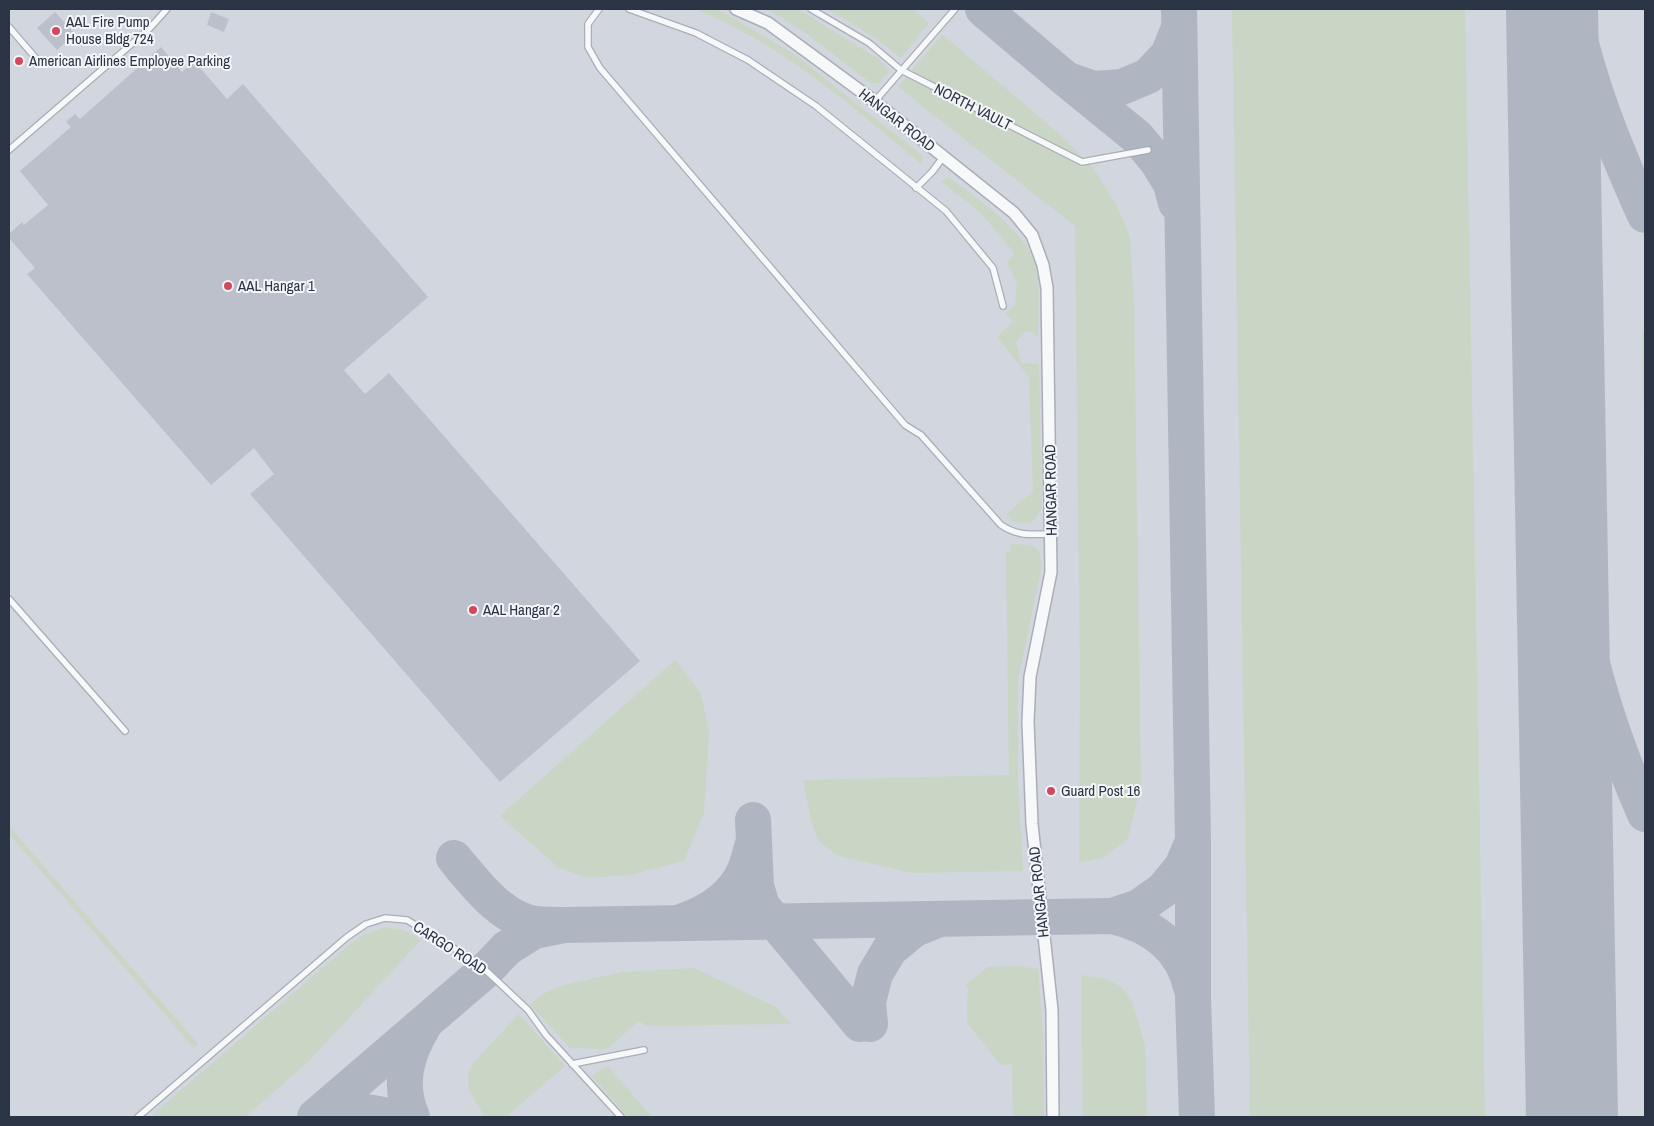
<svg xmlns="http://www.w3.org/2000/svg" width="1654" height="1126" viewBox="0 0 1654 1126" font-family="'Archivo Narrow',sans-serif">
  <style>
    .built { fill: #d2d6de }
    .green { fill: #c9d6c5 }
    .lines { fill: none; stroke-linecap: round; stroke-linejoin: round }
    .taxiway { stroke: #b0b6c1; stroke-width: 36 }
    .runway { stroke: #b0b6c1; stroke-width: 92 }
    .building { fill: #bbc0ca }
    .lane-casing { stroke: #a9aeb7; stroke-width: 8 }
    .street-casing { stroke: #a9aeb7; stroke-width: 14 }
    .lane { stroke: #f7f8fa; stroke-width: 5.5 }
    .street { stroke: #f7f8fa; stroke-width: 11 }
    .poi-dot { fill: #d1495b; stroke: #f4f6f9; stroke-width: 2 }
    .labels { text-anchor: middle; stroke-width: 4; stroke-linejoin: round; paint-order: stroke }
    .poi-label { font-size: 15px; fill: #2b3445; stroke: #f4f6f9; text-anchor: start }
    .street-label { font-size: 15px; fill: #2b3445; stroke: #f4f6f9 }
  </style>
  <rect width="100%" height="100%" fill="#e4e7ec"/>
  <rect class="built" x="9" y="9" width="1636" height="1108"/>
  <g class="green">
    <path d="M696,9H715L726,14L794,54L923,156L921,164C851,105 781,44 696,9Z"/>
    <path d="M767,9H798L879,59L889,71L879,83H871L804,32Z"/>
    <path d="M827,9H913L929,23L901,58L876,38Z"/>
    <path d="M1232,9H1465L1485,1117H1250Z"/>
    <path d="M942,34L1057,132L1092,166L1117,206L1130,237L1134,303L1141,786L1128,838L1105,857L1079,863L1080,672L1075,226L898,87Z"/>
    <path d="M949,177C978,200 1031,233 1037,272C1040,293 1038,316 1038,338L1032,332H1025L1016,342L1021,363L1039,364L1042,507C1035,524 1029,525 1011,521L1007,514L1033,491L1029,377L997,337L1013,321L1005,314L1015,305L1017,282L1008,266L1007,262L1015,254L981,213L941,181Z"/>
    <path d="M1642,329L1645,335V525V523Z"/>
    <path d="M1011,544L1031,545L1039,551L1042,565L1018,680V783L1023,871L913,873L838,856L818,841L811,820L803,780L1009,775L1006,552H1010Z"/>
    <path d="M675,660L701,694L709,732L704,813L684,861L630,875L588,878L559,868L500,816Z"/>
    <path d="M9,826L198,1044L194,1048L9,834Z"/>
    <path d="M385,927L404,930L421,940L309,1061L245,1117H150L351,943L363,935Z"/>
    <path d="M1018,966L1038,969L1043,1033L1044,1117H1013L1012,1064L1001,1065L967,1023V998L969,989L965,985L988,967Z"/>
    <path d="M694,968L776,1007L791,1024L646,1026L639,1021L607,1049L570,1048L530,1005L543,994L560,986L623,972Z"/>
    <path d="M1081,975L1106,979L1120,986L1132,1000L1145,1046L1147,1117H1083Z"/>
    <path d="M519,1014L565,1066L506,1117H485L469,1091L468,1074L473,1063Z"/>
    <path d="M607,1066L612,1071L652,1117H628L592,1076Z"/>
  </g>
  <g class="lines">
    <g class="taxiway">
      <path d="M983,9L1067,80L1137,137L1157,161L1171,184L1176,203"/>
      <path d="M1179,9L1193,840V999L1197,1117"/>
      <path d="M1573,9C1587,80 1615,149 1645,215"/>
      <path d="M1068,80L1094,89L1122,87L1148,76L1168,55L1179,28"/>
      <path d="M1560,457C1568,519 1573,581 1587,642C1600,701 1621,759 1645,814"/>
      <path d="M753,820L756,886L762,906L860,1024"/>
      <path d="M454,858C475,883 501,919 536,924C545,925 554,925 563,925L1112,916C1151,925 1182,946 1191,987"/>
      <path d="M1112,916L1139,907L1163,890L1182,867L1193,841"/>
      <path d="M683,921C710,912 733,897 745,870C748,863 750,854 752,847"/>
      <path d="M870,1024L868,1002L875,974L890,949L913,930L937,920"/>
      <path d="M315,1117L486,970L507,948L534,931L559,926"/>
      <path d="M323,1117C344,1107 370,1111 391,1117"/>
      <path d="M412,1117C398,1085 406,1055 423,1027"/>
    </g>
    <path class="runway" d="M1552,9L1572,1117"/>
  </g>
  <g class="building">
    <path d="M55,12L75,34L57,50L37,28Z"/>
    <path d="M211,12L229,19L224,32L207,25Z"/>
    <path d="M161,47L182,72L194,61L227,99L243,84L428,297L344,370L365,394L389,373L640,661L500,782L250,494L274,474L254,448L211,485L27,274L35,268L9,238V234L22,222L24,225L48,205L20,171L71,127L66,122L75,114L80,119Z"/>
  </g>
  <g class="lines">
    <g class="lane-casing">
      <g id="lane">
        <path d="M599,9L588,24V47L600,68L905,425L921,435L1001,525C1019,537 1031,534 1051,534"/>
        <path d="M629,9L696,33L748,60L816,106L946,211L993,268L1003,306"/>
        <path d="M811,9L869,43L901,70L1082,162L1148,150"/>
        <path d="M9,27L40,63"/>
        <path d="M875,101L955,9"/>
        <path d="M9,150L149,29L167,9"/>
        <path d="M916,188L932,172L944,156"/>
        <path d="M9,599L125,731"/>
        <path d="M572,1064L644,1050"/>
        <path d="M138,1117L347,937L366,924L385,918L407,920L478,963L528,1010L546,1035L621,1117"/>
      </g>
    </g>
    <g class="street-casing">
      <path id="street" d="M736,9L768,23L874,101L1014,213L1032,235L1043,265L1047,288L1051,572L1030,677L1028,722L1032,824L1052,1010L1053,1117"/>
    </g>
    <use href="#lane" class="lane"/>
    <use href="#street" class="street"/>
  </g>
  <g class="poi-dot">
    <circle cx="56" cy="31" r="5"/>
    <circle cx="19" cy="61" r="5"/>
    <circle cx="228" cy="286" r="5"/>
    <circle cx="473" cy="610" r="5"/>
    <circle cx="1051" cy="791" r="5"/>
  </g>
  <g class="labels">
    <g class="poi-label">
      <text x="66" y="27">AAL Fire Pump<tspan x="66" dy="17">House Bldg 724</tspan></text>
      <text x="29" y="66">American Airlines Employee Parking</text>
      <text x="238" y="291">AAL Hangar 1</text>
      <text x="483" y="615">AAL Hangar 2</text>
      <text x="1061" y="796">Guard Post 16</text>
    </g>
    <g class="street-label">
      <text transform="translate(973 107) rotate(27)" y="5">NORTH VAULT</text>
      <text transform="translate(897 120) rotate(38)" y="5">HANGAR ROAD</text>
      <text transform="translate(1051 490) rotate(-91)" y="5">HANGAR ROAD</text>
      <text transform="translate(1039 892) rotate(-96)" y="5">HANGAR ROAD</text>
      <text transform="translate(450 948) rotate(33)" y="5">CARGO ROAD</text>
    </g>
  </g>
  <rect width="1654" height="1126" fill="none" stroke="#2b3445" stroke-width="20"/>
</svg>
